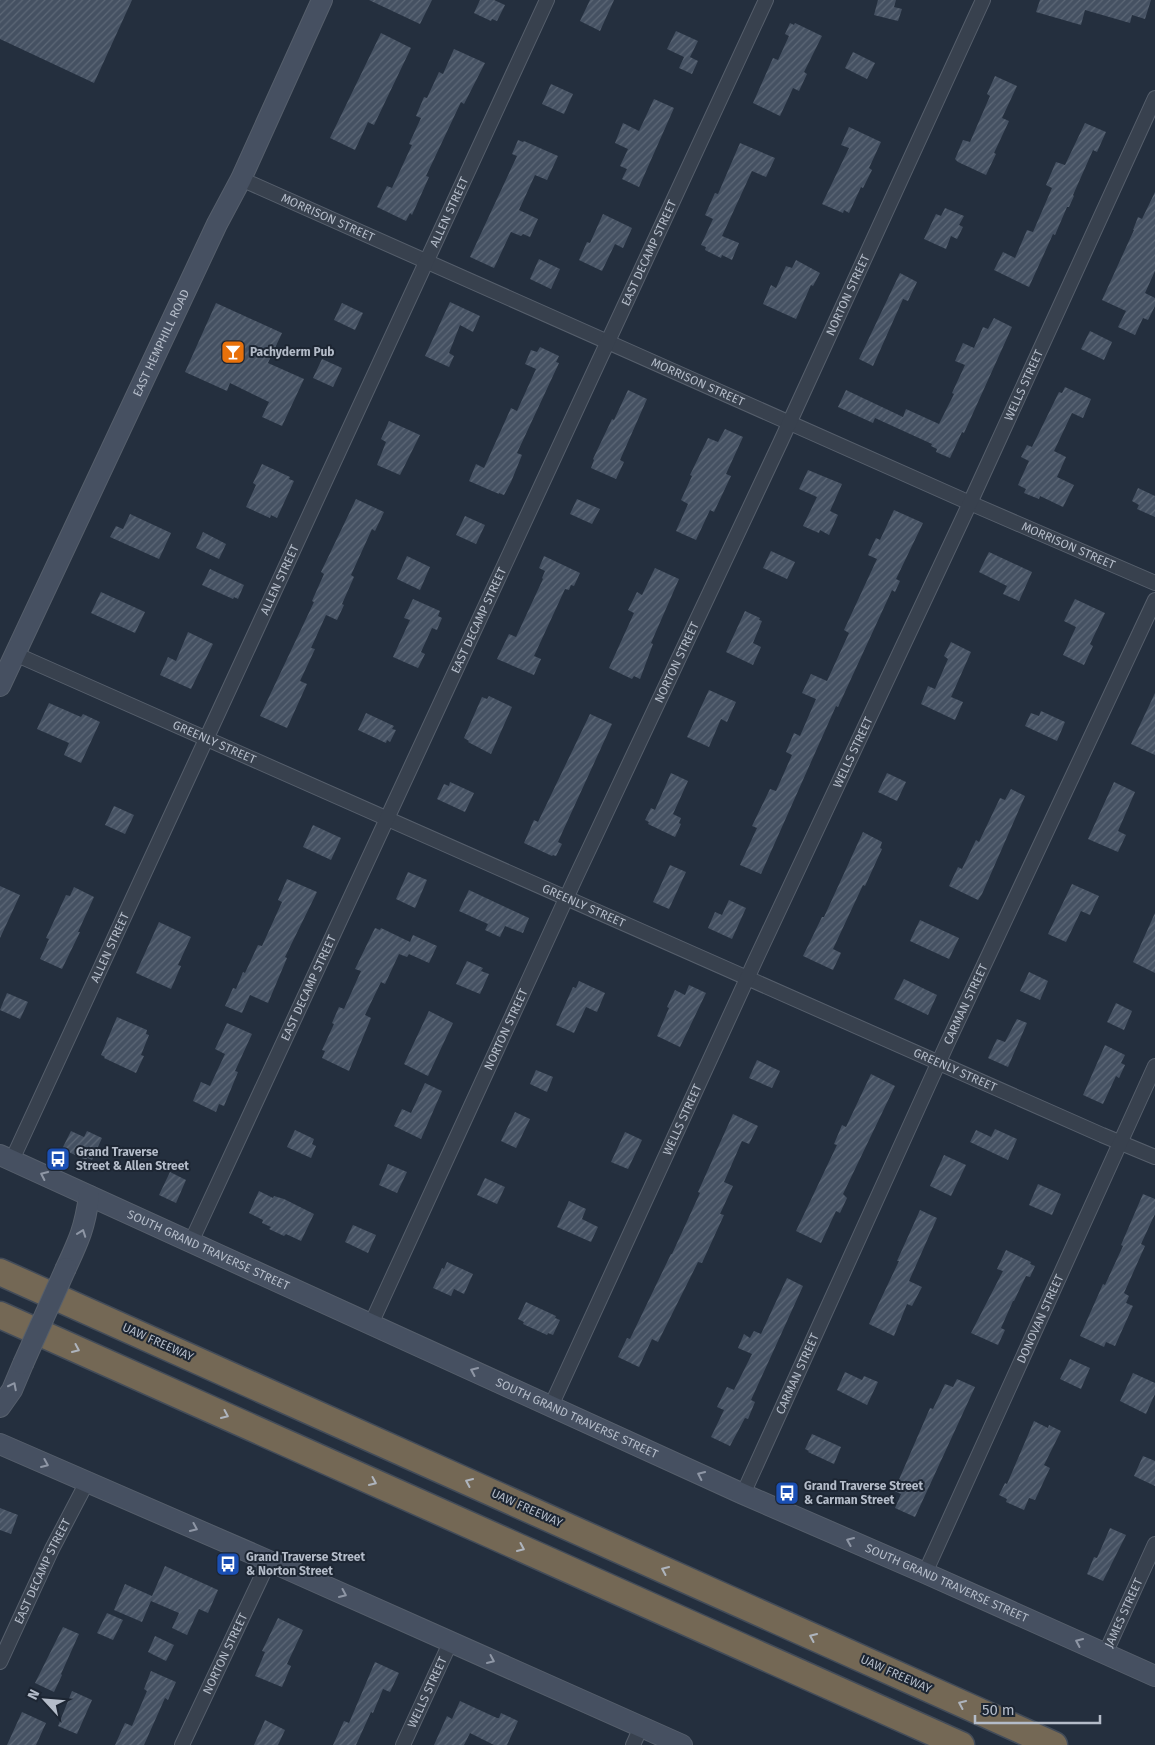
<svg xmlns="http://www.w3.org/2000/svg" width="1155" height="1745" viewBox="0 0 1155 1745" font-family="'Fira Sans',sans-serif">
  <style>
    .building { fill: url(#building-hatch) }
    .lines { fill: none; stroke-linecap: round; stroke-linejoin: round }
    .street-casing { stroke: #565f6c; stroke-width: 16 }
    .secondary-casing { stroke: #565f6c; stroke-width: 22 }
    .highway-casing { stroke: #434c59; stroke-width: 29 }
    .street { stroke: #38414e; stroke-width: 14 }
    .secondary { stroke: #465061; stroke-width: 20 }
    .highway { stroke: #746855; stroke-width: 26 }
    .secondary-bridge-casing { stroke: #565f6c; stroke-width: 22; stroke-linecap: butt }
    .secondary-bridge { stroke: #465061; stroke-width: 20 }
    .oneway { stroke: #8e96a5 }
    .oneway2 { stroke: #aeb4bd }
    .labels { text-anchor: middle; stroke-width: 4; stroke-linejoin: round; paint-order: stroke }
    .street-label { font-size: 12px; fill: #b4bcc9; stroke: #1d2633 }
    .poi-label { font-size: 12px; font-weight: bold; fill: #b4bcc9; stroke: #1d2633; text-anchor: start }
  </style>
  <defs>
    <pattern id="building-hatch" width="6" height="6" patternUnits="userSpaceOnUse" patternTransform="scale(1.25)"><rect width="6" height="6" fill="#455162"/><path d="M-1 1l2-2M0 6l6-6M5 7l2-2" fill="none" stroke="#5d6877"/></pattern>
  </defs>
  <rect width="100%" height="100%" fill="#242f3e"/>
  <g class="building">
    <path d="M0,0H132L94,83L0,39Z"/>
    <path d="M369,0H432L420,24Z"/>
    <path d="M480,0H494L505,5L497,21L492,19L491,21L474,13Z"/>
    <path d="M590,0H614L600,31L580,21Z"/>
    <path d="M878,0H896L894,7L902,9L898,21L874,15Z"/>
    <path d="M1040,0H1151L1145,19L1132,15L1130,23L1085,10L1081,25L1036,12Z"/>
    <path d="M790,23L794,25L795,23L822,36L804,72L807,74L799,91L793,88L780,116L753,103L773,58L778,60L789,36L785,34Z"/>
    <path d="M676,31L698,41L690,57L698,61L692,74L679,68L684,57L667,49Z"/>
    <path d="M381,33L411,48L374,125L368,122L355,150L330,138Z"/>
    <path d="M454,49L485,63L464,104L461,102L426,176L429,177L412,215L410,213L406,221L377,207L387,186L392,188L412,145L409,144L421,118L416,116L424,97L427,98L439,72L443,74Z"/>
    <path d="M853,52L875,63L867,79L845,68Z"/>
    <path d="M995,76L1017,86L1002,118L1009,121L994,153L996,154L986,175L958,162L955,159L963,140L970,142L990,96L987,94Z"/>
    <path d="M551,84L573,94L564,114L542,104Z"/>
    <path d="M654,99L674,108L639,187L622,179L627,169L620,166L628,149L615,143L623,123L639,131Z"/>
    <path d="M1085,123L1106,132L1097,152L1093,150L1073,195L1074,196L1069,207H1067L1055,235L1053,234L1029,287L994,270L1003,252L1015,258L1027,230L1033,232L1052,188L1046,185L1056,162L1065,165Z"/>
    <path d="M849,127L881,142L869,168L872,170L863,188L861,187L849,213L844,210L843,213L822,204L849,148L841,145Z"/>
    <path d="M518,140L523,142L524,141L558,156L547,180L535,175L519,210L538,219L530,237L523,234L521,236L511,232L494,268L470,257L517,156L512,154Z"/>
    <path d="M740,143L775,158L766,177L752,171L722,236L739,243L732,260L722,255L721,258L705,250L706,247L701,245L713,219L705,215L715,193L718,194Z"/>
    <path d="M1155,192V271L1145,293L1155,298V306L1148,320L1143,318L1135,335L1118,327L1126,311L1102,300L1134,230H1133L1138,217L1142,219Z"/>
    <path d="M945,208L964,216L959,225L963,227L957,239L951,236L946,249L924,239L936,214L941,216Z"/>
    <path d="M603,214L632,228L623,248L615,244L602,271L579,260L587,242L590,243Z"/>
    <path d="M539,259L560,269L551,289L530,279Z"/>
    <path d="M796,260L820,273L813,286L811,285L796,319L763,304L771,285L776,288L786,266L792,268Z"/>
    <path d="M900,273L917,282L908,301L903,299L873,366L859,359Z"/>
    <path d="M450,302L480,316L473,332L460,325L449,353L454,356L449,367L425,356Z"/>
    <path d="M216,303L282,333L268,363L304,379L282,426L262,417L269,402L230,383L227,391L185,372Z"/>
    <path d="M342,303L363,313L355,330L334,320Z"/>
    <path d="M994,318L1012,327L964,433L962,432L950,458L936,452L937,449L931,446L932,444L875,418L873,423L838,407L846,390L903,417L906,409L939,424L954,394L952,393L965,365L955,361L963,343L974,348L983,327L988,329Z"/>
    <path d="M1090,331L1112,342L1104,360L1081,349Z"/>
    <path d="M540,347L559,356L556,362L559,363L517,453L522,455L511,482L504,495L499,493V494L469,481L476,464L484,468L511,408L517,411L536,369L525,364L531,350L537,352Z"/>
    <path d="M322,359L342,368L333,387L313,378Z"/>
    <path d="M1065,387L1091,399L1083,418L1072,413L1054,451L1066,457L1057,477L1074,485L1063,507L1040,496L1039,499L1024,493L1026,489L1018,485L1029,461L1021,457L1027,445L1032,447L1059,392L1062,393Z"/>
    <path d="M628,390L647,399L620,460L624,462L616,479L591,468L594,460L593,459L612,419L614,420Z"/>
    <path d="M389,421L420,435L400,475L377,465L386,442L381,439Z"/>
    <path d="M725,429L743,437L726,474L731,476L714,512L710,510L696,540L676,531L688,504L681,500L692,476L690,475L708,438L718,442Z"/>
    <path d="M262,464L290,477L289,479L294,481L277,518L271,515L270,518L246,507L256,485L253,483Z"/>
    <path d="M808,470L842,484L830,511L838,515L829,535L820,530L819,533L803,526L817,497L799,489Z"/>
    <path d="M1138,488L1155,496V517L1137,509L1139,505L1132,501Z"/>
    <path d="M356,499L384,512L375,531L372,529L351,575L354,577L342,604L344,605L337,620L326,615L311,648L315,649L300,681L307,684L287,728L260,716L314,602L312,601L324,574L321,572Z"/>
    <path d="M577,499L600,509L592,524L570,514Z"/>
    <path d="M894,510L923,523L896,579L900,581L895,592L892,590L838,707L836,706L761,874L740,865L757,828L752,826L770,789L776,791L792,755L786,752L794,733L800,736L816,699L802,693L811,674L827,681L849,633L844,630L877,559L868,555L876,538L880,540Z"/>
    <path d="M130,514L171,533L159,559L110,537L116,526L123,529Z"/>
    <path d="M465,516L485,525L476,544L456,535Z"/>
    <path d="M203,532L226,544L219,559L196,548Z"/>
    <path d="M771,551L795,562L787,579L763,568Z"/>
    <path d="M989,552L1032,572L1019,601L1003,594L1007,586L979,572Z"/>
    <path d="M407,556L430,567L420,590L397,579Z"/>
    <path d="M544,556L580,573L574,586L571,585L569,590L565,589L553,615L534,656L541,659L534,675L497,659L509,634L516,637L543,579L542,578L545,571L539,568Z"/>
    <path d="M655,568L679,579L651,643L653,644L640,679L634,676L632,679L609,668L634,613L628,610L637,592L642,595Z"/>
    <path d="M210,569L244,585L238,599L234,597L233,599L202,585Z"/>
    <path d="M101,592L145,612L135,633L91,613Z"/>
    <path d="M413,599L440,611L438,616L442,618L437,630L432,628L421,652L425,654L418,668L393,657L410,620L404,618Z"/>
    <path d="M1075,599L1105,613L1090,644L1093,646L1084,665L1063,655L1076,627L1064,621Z"/>
    <path d="M745,611L760,618L759,620L762,621L753,643L761,647L753,665L726,652Z"/>
    <path d="M188,632L213,644L191,689L160,675L168,657L176,661Z"/>
    <path d="M951,642L971,652L951,697L963,702L955,720L921,704L928,686L935,689L948,659L944,656Z"/>
    <path d="M709,690L736,702L727,722L721,719L709,747L687,737Z"/>
    <path d="M1155,693V755L1131,744Z"/>
    <path d="M489,696L512,707L491,754L468,742L469,741L464,738L482,697L487,699Z"/>
    <path d="M49,703L81,717L83,714L100,722L81,763L64,755L69,743L37,729Z"/>
    <path d="M1041,711L1065,722L1057,741L1025,726L1031,713L1039,716Z"/>
    <path d="M366,713L394,726L392,729L396,730L390,742L387,740L386,743L358,730Z"/>
    <path d="M590,714L612,724L562,833L558,842L562,844L556,856L553,855L552,856L524,843L534,820L538,822Z"/>
    <path d="M671,773L688,781L673,814L681,818L679,823L681,824L675,837L648,824L649,822L645,820L651,808L655,810Z"/>
    <path d="M887,773L906,782L897,801L878,792Z"/>
    <path d="M450,782L474,793L465,812L437,799L444,784L449,786Z"/>
    <path d="M1114,782L1135,792L1118,831L1126,835L1118,852L1088,839Z"/>
    <path d="M1011,789L1025,796L982,894L978,900L949,886L958,867L962,869L976,840L979,842L1000,798L1005,800Z"/>
    <path d="M114,806L134,815L125,834L105,825Z"/>
    <path d="M313,825L341,838L331,860L303,847Z"/>
    <path d="M863,832L882,842L880,848L882,849L865,886L863,885L833,949L841,953L833,970L803,956L822,917H824Z"/>
    <path d="M670,865L686,872L669,909L653,902Z"/>
    <path d="M408,872L427,880L415,908L396,899Z"/>
    <path d="M287,879L317,892L285,957L287,958L268,1003L250,995L242,1013L225,1006L233,988L236,989L243,972L245,973L258,945L262,946L282,902L278,900Z"/>
    <path d="M1072,884L1099,896L1090,915L1081,911L1066,942L1048,934Z"/>
    <path d="M0,886L20,895L0,938Z"/>
    <path d="M74,887L94,897L78,932H80L62,969L40,959L49,939L46,938L66,895L70,896Z"/>
    <path d="M469,890L529,918L523,933L505,926L500,937L485,930L488,924L459,911Z"/>
    <path d="M729,900L746,908L732,939L708,928L715,912L722,915Z"/>
    <path d="M1155,913V973L1133,962Z"/>
    <path d="M920,920L959,938L949,959L910,941Z"/>
    <path d="M159,922L191,937L178,965L181,966L171,989L136,973Z"/>
    <path d="M375,928L380,930L381,928L410,942L413,935L437,946L429,963L409,954L407,957L399,954L385,984L381,982L365,1015L371,1018L349,1071L322,1058L325,1051L322,1050L334,1024L332,1023L339,1007L344,1009L361,971L355,969Z"/>
    <path d="M467,961L483,968L481,971L489,974L480,994L456,984Z"/>
    <path d="M1029,972L1048,981L1040,1000L1020,991Z"/>
    <path d="M904,979L937,995L928,1015L894,999Z"/>
    <path d="M579,981L605,993L597,1012L586,1007L574,1033L556,1025L573,987L576,988Z"/>
    <path d="M689,985L706,993L680,1047L657,1036L669,1008L667,1007L675,990L685,995Z"/>
    <path d="M7,993L28,1002L20,1019L0,1010Z"/>
    <path d="M1116,1003L1132,1011L1124,1030L1107,1022Z"/>
    <path d="M429,1011L453,1023L428,1076L404,1064Z"/>
    <path d="M117,1017L147,1030L146,1034L149,1035L141,1055L144,1056L136,1073L104,1058L105,1057L101,1055Z"/>
    <path d="M1017,1019L1027,1023L1008,1067L988,1058L997,1039L1005,1042Z"/>
    <path d="M227,1023L252,1034L235,1071L238,1072L224,1106L219,1104L216,1112L193,1101L201,1082L210,1086L225,1054L215,1049Z"/>
    <path d="M1105,1045L1125,1055L1121,1063L1125,1065L1119,1078L1116,1076L1103,1104L1083,1095Z"/>
    <path d="M757,1060L780,1071L772,1088L749,1078Z"/>
    <path d="M536,1070L553,1077L547,1092L530,1084Z"/>
    <path d="M871,1074L895,1086L843,1194L847,1198L840,1213L836,1211L821,1243L796,1231L837,1145L834,1144L842,1125L846,1127Z"/>
    <path d="M425,1083L442,1091L421,1139L394,1126L402,1109L411,1113Z"/>
    <path d="M515,1112L530,1119L516,1148L501,1141Z"/>
    <path d="M733,1114L758,1126L749,1144L742,1141L724,1182L733,1186L720,1214L724,1215L702,1263L698,1262L658,1342L652,1339L639,1367L618,1357L627,1338L630,1339L671,1254H672L700,1193L698,1192Z"/>
    <path d="M995,1129L1017,1139L1008,1160L970,1142L976,1130L991,1137Z"/>
    <path d="M295,1130L314,1139L312,1144L316,1146L311,1158L287,1147Z"/>
    <path d="M71,1131L84,1137L87,1131L102,1138L92,1160L87,1158L86,1160L62,1149Z"/>
    <path d="M625,1132L642,1140L628,1169L611,1162Z"/>
    <path d="M944,1155L966,1165L951,1196L930,1186Z"/>
    <path d="M388,1164L407,1172L397,1193L379,1185Z"/>
    <path d="M170,1172L186,1180L176,1203L159,1195Z"/>
    <path d="M485,1178L505,1187L497,1204L477,1195Z"/>
    <path d="M1038,1184L1061,1194L1052,1215L1029,1205Z"/>
    <path d="M259,1191L273,1198L274,1196L284,1199L314,1214L301,1241L286,1234L284,1236L269,1229L271,1227L262,1223L263,1220L249,1213Z"/>
    <path d="M1143,1194L1155,1199V1214L1141,1244L1145,1246L1124,1293L1129,1296L1126,1303L1133,1306L1115,1346L1106,1342L1104,1347L1080,1336L1103,1284L1105,1285L1123,1246L1121,1245L1124,1238Z"/>
    <path d="M569,1201L586,1209L582,1219L598,1227L591,1242L557,1227Z"/>
    <path d="M920,1210L937,1218L909,1281L922,1287L912,1306L907,1304L894,1336L869,1324L899,1261H897Z"/>
    <path d="M353,1225L376,1235L368,1253L345,1242Z"/>
    <path d="M1006,1250L1031,1262L1030,1264L1035,1266L1030,1277L1026,1276L1014,1301H1013L1001,1328L1005,1330L998,1345L971,1333L1003,1271L997,1269Z"/>
    <path d="M447,1262L473,1274L464,1294L454,1289L451,1296L433,1288L442,1268L444,1269Z"/>
    <path d="M787,1278L803,1286L751,1400L755,1402L748,1419L745,1418L730,1446L711,1437L724,1410L717,1407L727,1387L734,1390L752,1354L738,1348L744,1334L750,1338L754,1331L761,1334Z"/>
    <path d="M526,1302L556,1316L555,1318L560,1320L553,1335L548,1333L547,1335L523,1324L524,1322L518,1319Z"/>
    <path d="M1070,1359L1090,1368L1081,1389L1060,1379Z"/>
    <path d="M845,1372L862,1380L864,1376L878,1382L867,1405L837,1390Z"/>
    <path d="M1133,1373L1155,1383V1394L1146,1414L1120,1401Z"/>
    <path d="M957,1379L975,1387L915,1517L895,1508L901,1494L894,1491L930,1408L933,1409L945,1384L953,1387Z"/>
    <path d="M1034,1421L1048,1428L1049,1425L1061,1431L1044,1465L1050,1468L1035,1500L1029,1498L1024,1510L1006,1502L1007,1499L999,1495L1005,1483L1007,1484Z"/>
    <path d="M812,1434L841,1447L834,1464L808,1452L809,1451L805,1449Z"/>
    <path d="M1143,1456L1155,1461V1486L1134,1476Z"/>
    <path d="M0,1508L18,1515L11,1534L0,1530Z"/>
    <path d="M1110,1528L1126,1535L1103,1581L1087,1574L1094,1557L1097,1558Z"/>
    <path d="M165,1566L218,1590L208,1613L199,1609L187,1635L172,1628L179,1613L151,1601L142,1622L114,1610L125,1584L152,1596Z"/>
    <path d="M107,1613L123,1620L113,1640L97,1633Z"/>
    <path d="M278,1618L303,1630L287,1664L291,1666L282,1687L255,1676L265,1652L262,1651Z"/>
    <path d="M63,1627L79,1634L61,1674L62,1675L54,1692L35,1683Z"/>
    <path d="M155,1636L174,1645L166,1661L148,1652Z"/>
    <path d="M375,1662L399,1673L390,1692L383,1689L373,1713L371,1712L356,1745H333L344,1721L349,1723Z"/>
    <path d="M151,1671L176,1682L168,1700L165,1698L144,1745H115L125,1723L132,1726L147,1691L144,1689Z"/>
    <path d="M72,1691L92,1700L77,1734L58,1726Z"/>
    <path d="M460,1701L497,1718H499L501,1713L518,1721L507,1745H494L470,1733L464,1745H434L447,1716L452,1719Z"/>
    <path d="M22,1712L46,1723L36,1745H7Z"/>
    <path d="M265,1720L285,1730L278,1745H254Z"/>
  </g>
  <g class="lines">
    <g class="street-casing">
      <g id="street">
        <path id="s1" d="M241,179L970,503L1155,583"/>
        <path id="s2" d="M15,654L1102,1135L1155,1157"/>
        <path id="s3" d="M12,1160L547,0"/>
        <path id="s4" d="M191,1242L766,0"/>
        <path id="s5" d="M371,1324L575,879L781,441L983,0"/>
        <path id="s6" d="M551,1406L756,959L970,503L1155,98"/>
        <path id="s7" d="M743,1494L947,1044L1155,600"/>
        <path id="s8" d="M925,1573L1155,1066"/>
        <path id="s9" d="M1105,1654L1155,1544"/>
        <path id="s10" d="M0,1662L52,1549L87,1482"/>
        <path id="s11" d="M182,1745L269,1561"/>
        <path id="s12" d="M403,1745L451,1641"/>
        <path d="M633,1745L641,1727"/>
      </g>
    </g>
    <g class="secondary-casing">
      <g id="secondary">
        <path id="s13" d="M0,686L217,224L241,179L322,0"/>
        <path id="s14" d="M0,1155L743,1494L925,1573L1155,1676"/>
        <path d="M66,1268C79,1240 85,1227 89,1196"/>
        <path d="M0,1407L12,1390L23,1364"/>
        <path d="M0,1444L269,1561L682,1745"/>
      </g>
    </g>
    <g class="highway-casing">
      <g id="highway">
        <path d="M0,1272L1054,1745"/>
        <path d="M0,1315L961,1745"/>
      </g>
    </g>
    <use href="#street" class="street"/>
    <use href="#secondary" class="secondary"/>
    <use href="#highway" class="highway"/>
    <g class="secondary-bridge-casing">
      <path id="secondary-bridge" d="M23,1364L66,1268"/>
    </g>
    <use href="#secondary-bridge" class="secondary-bridge"/>
  </g>
  <defs><path id="oneway-chevron" d="M-2-3.5L2.5 0L-2 3.5" fill="none" stroke-width="1.6" stroke-linecap="round" stroke-linejoin="round" transform="scale(1.25)"/></defs>
  <g class="oneway">
    <use href="#oneway-chevron" transform="translate(44 1175) rotate(-155)"/>
    <use href="#oneway-chevron" transform="translate(82 1233) rotate(-70)"/>
    <use href="#oneway-chevron" transform="translate(474 1371) rotate(-156)"/>
    <use href="#oneway-chevron" transform="translate(13 1386) rotate(-63)"/>
    <use href="#oneway-chevron" transform="translate(45 1464) rotate(23)"/>
    <use href="#oneway-chevron" transform="translate(701 1475) rotate(-155)"/>
    <use href="#oneway-chevron" transform="translate(194 1528) rotate(24)"/>
    <use href="#oneway-chevron" transform="translate(850 1541) rotate(-157)"/>
    <use href="#oneway-chevron" transform="translate(343 1594) rotate(24)"/>
    <use href="#oneway-chevron" transform="translate(1079 1642) rotate(-156)"/>
    <use href="#oneway-chevron" transform="translate(491 1660) rotate(24)"/>
  </g>
  <g class="oneway2">
    <use href="#oneway-chevron" transform="translate(76 1349) rotate(24)"/>
    <use href="#oneway-chevron" transform="translate(225 1415) rotate(24)"/>
    <use href="#oneway-chevron" transform="translate(373 1482) rotate(24)"/>
    <use href="#oneway-chevron" transform="translate(469 1482) rotate(-156)"/>
    <use href="#oneway-chevron" transform="translate(521 1548) rotate(24)"/>
    <use href="#oneway-chevron" transform="translate(665 1570) rotate(-156)"/>
    <use href="#oneway-chevron" transform="translate(813 1637) rotate(-156)"/>
    <use href="#oneway-chevron" transform="translate(962 1704) rotate(-156)"/>
  </g>
  <defs>
    <g id="bar-square" transform="scale(1.25)"><rect x="-9" y="-9" width="18" height="18" rx="4" fill="#e8710a" stroke="#1d2633"/><path d="M-6-5H6L.8 .8V4.5H3.5V6h-7V4.5H-.8V.8Z" fill="#fff"/></g>
    <g id="bus-square" transform="scale(1.25)"><rect x="-9" y="-9" width="18" height="18" rx="4" fill="#1a4fb4" stroke="#1d2633"/><path d="M-5-6H5V4H4V6H2V4H-2V6H-4V4H-5ZM-3.5-4V0h7V-4ZM-3.5 1.2v1.5H-2V1.2ZM2 1.2v1.5H3.5V1.2Z" fill="#fff"/></g>
  </defs>
  <g fill-rule="evenodd">
    <use href="#bar-square" x="233" y="352"/>
    <use href="#bus-square" x="58" y="1159"/>
    <use href="#bus-square" x="787" y="1493"/>
    <use href="#bus-square" x="228" y="1564"/>
  </g>
  <g class="labels">
    <g class="street-label">
      <text dy="4" stroke="none"><textPath href="#s3" startOffset="1044">ALLEN STREET</textPath></text>
      <text dy="4" stroke="none"><textPath href="#s1" startOffset="95">MORRISON STREET</textPath></text>
      <text dy="4" stroke="none"><textPath href="#s4" startOffset="1090">EAST DECAMP STREET</textPath></text>
      <text dy="4" stroke="none"><textPath href="#s5" startOffset="1134">NORTON STREET</textPath></text>
      <text dy="4" stroke="none"><textPath href="#s13" startOffset="379">EAST HEMPHILL ROAD</textPath></text>
      <text dy="4" stroke="none"><textPath href="#s1" startOffset="500">MORRISON STREET</textPath></text>
      <text dy="4" stroke="none"><textPath href="#s6" startOffset="1125">WELLS STREET</textPath></text>
      <text dy="4" stroke="none"><textPath href="#s1" startOffset="905">MORRISON STREET</textPath></text>
      <text dy="4" stroke="none"><textPath href="#s3" startOffset="639">ALLEN STREET</textPath></text>
      <text dy="4" stroke="none"><textPath href="#s4" startOffset="685">EAST DECAMP STREET</textPath></text>
      <text dy="4" stroke="none"><textPath href="#s5" startOffset="729">NORTON STREET</textPath></text>
      <text dy="4" stroke="none"><textPath href="#s2" startOffset="218">GREENLY STREET</textPath></text>
      <text dy="4" stroke="none"><textPath href="#s6" startOffset="720">WELLS STREET</textPath></text>
      <text dy="4" stroke="none"><textPath href="#s2" startOffset="622">GREENLY STREET</textPath></text>
      <text dy="4" stroke="none"><textPath href="#s3" startOffset="234">ALLEN STREET</textPath></text>
      <text dy="4" stroke="none"><textPath href="#s4" startOffset="280">EAST DECAMP STREET</textPath></text>
      <text dy="4" stroke="none"><textPath href="#s7" startOffset="538">CARMAN STREET</textPath></text>
      <text dy="4" stroke="none"><textPath href="#s5" startOffset="324">NORTON STREET</textPath></text>
      <text dy="4" stroke="none"><textPath href="#s2" startOffset="1028">GREENLY STREET</textPath></text>
      <text dy="4" stroke="none"><textPath href="#s6" startOffset="315">WELLS STREET</textPath></text>
      <text dy="4" stroke="none"><textPath href="#s14" startOffset="229">SOUTH GRAND TRAVERSE STREET</textPath></text>
      <text dy="4" stroke="none"><textPath href="#s8" startOffset="279">DONOVAN STREET</textPath></text>
      <text transform="translate(158 1342) rotate(24)" y="4">UAW FREEWAY</text>
      <text dy="4" stroke="none"><textPath href="#s7" startOffset="132">CARMAN STREET</textPath></text>
      <text dy="4" stroke="none"><textPath href="#s14" startOffset="634">SOUTH GRAND TRAVERSE STREET</textPath></text>
      <text transform="translate(527 1508) rotate(24)" y="4">UAW FREEWAY</text>
      <text dy="4" stroke="none"><textPath href="#s10" startOffset="100">EAST DECAMP STREET</textPath></text>
      <text dy="4" stroke="none"><textPath href="#s14" startOffset="1039">SOUTH GRAND TRAVERSE STREET</textPath></text>
      <text dy="4" stroke="none"><textPath href="#s9" startOffset="45">JAMES STREET</textPath></text>
      <text dy="4" stroke="none"><textPath href="#s11" startOffset="101">NORTON STREET</textPath></text>
      <text transform="translate(896 1674) rotate(24)" y="4">UAW FREEWAY</text>
      <text dy="4" stroke="none"><textPath href="#s12" startOffset="58">WELLS STREET</textPath></text>
    </g>
    <g class="poi-label">
      <text x="250" y="356">Pachyderm Pub</text>
      <text x="76" y="1156">Grand Traverse<tspan x="76" dy="14">Street &amp; Allen Street</tspan></text>
      <text x="804" y="1490">Grand Traverse Street<tspan x="804" dy="14">&amp; Carman Street</tspan></text>
      <text x="246" y="1561">Grand Traverse Street<tspan x="246" dy="14">&amp; Norton Street</tspan></text>
    </g>
  </g>
  <g transform="translate(45 1700) rotate(296)" stroke="#1d2633" stroke-width="4" paint-order="stroke">
  <path d="M0-4L9 19L0 12L-9 19Z" fill="#b4bcc9"/>
  <text y="-8" font-size="14" font-weight="bold" text-anchor="middle" fill="#b4bcc9">N</text>
  </g>
  <path d="M975 1715v8h125v-8" fill="none" stroke="#b4bcc9" stroke-width="2.5"/>
  <text x="982" y="1715" font-size="15" fill="#b4bcc9" stroke="#1d2633" stroke-width="4" paint-order="stroke">50 m</text>
</svg>
